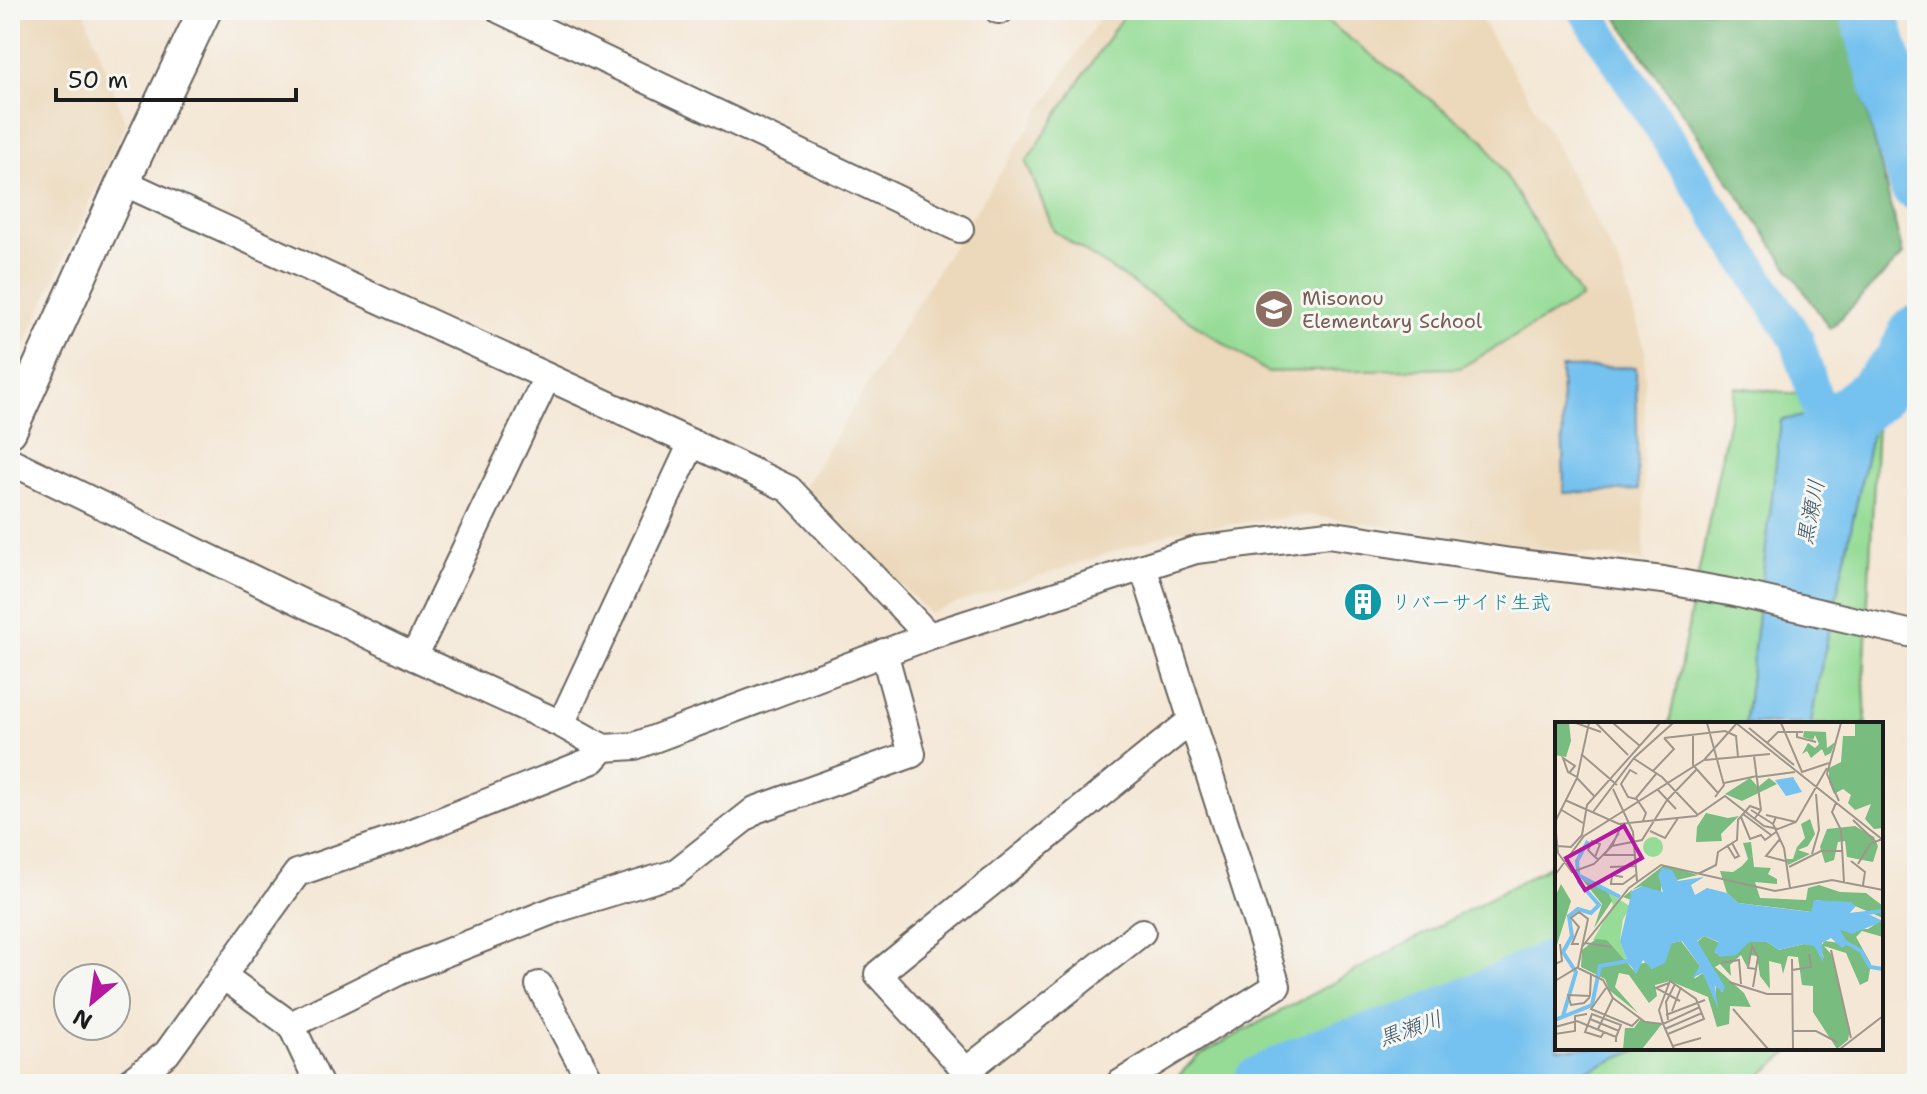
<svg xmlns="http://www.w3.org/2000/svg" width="1927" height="1094" viewBox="0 0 1927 1094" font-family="'Shantell Sans','Klee One',sans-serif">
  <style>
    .built { fill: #ecd8ba }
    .green { fill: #96dc96; stroke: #597c59; stroke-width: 2 }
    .forest { fill: #78bc7f; stroke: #4a6c4e; stroke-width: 2 }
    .water { fill: #75c1ef; stroke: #486e86; stroke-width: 2 }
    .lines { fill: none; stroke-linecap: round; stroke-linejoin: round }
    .canal { stroke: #75c1ef; stroke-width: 34 }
    .river { stroke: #75c1ef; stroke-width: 58 }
    .minor-casing { stroke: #68635d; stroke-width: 30 }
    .tertiary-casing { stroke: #68635d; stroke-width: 36 }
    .minor { stroke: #fff; stroke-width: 26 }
    .tertiary { stroke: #fff; stroke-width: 32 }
    .labels { text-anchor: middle; stroke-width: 6; stroke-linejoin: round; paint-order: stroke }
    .education-label { font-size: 20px; fill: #785e54; stroke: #f6f6f2; text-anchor: start }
    .culture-label { font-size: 20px; fill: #0d838f; stroke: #f6f6f2; text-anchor: start }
    .water-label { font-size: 22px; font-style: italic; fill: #3b5666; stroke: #f6f6f2 }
    .inset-river { fill: none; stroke: #75c1ef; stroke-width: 4 }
    .inset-road { fill: none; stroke: #9e968b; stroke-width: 2 }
    .view { fill: #b5179e; fill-opacity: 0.15; stroke: #b5179e; stroke-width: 4 }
    .inset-edge { fill: none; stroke: #1c1c1c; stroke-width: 4 }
  </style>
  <rect width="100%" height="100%" fill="#f6f6f2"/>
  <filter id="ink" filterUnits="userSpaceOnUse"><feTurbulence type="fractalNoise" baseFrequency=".0125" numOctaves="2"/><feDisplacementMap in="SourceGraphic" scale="16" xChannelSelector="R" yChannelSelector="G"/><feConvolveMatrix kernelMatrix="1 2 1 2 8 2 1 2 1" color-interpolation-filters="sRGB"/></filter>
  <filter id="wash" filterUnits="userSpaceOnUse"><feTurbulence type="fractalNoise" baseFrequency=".006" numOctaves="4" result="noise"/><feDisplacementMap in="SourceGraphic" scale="32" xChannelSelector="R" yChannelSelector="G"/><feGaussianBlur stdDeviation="1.8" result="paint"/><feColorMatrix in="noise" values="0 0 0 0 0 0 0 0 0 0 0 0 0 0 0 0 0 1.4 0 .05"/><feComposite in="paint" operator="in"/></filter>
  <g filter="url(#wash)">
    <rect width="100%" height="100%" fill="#f4e7d5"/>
    <g class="built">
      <path d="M10,10H84L126,124L10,377Z"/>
      <path d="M1105,10H1475L1542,119L1621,268L1645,350L1644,561L1492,543L1309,515L1176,531L929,613L804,487L944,260Z"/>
    </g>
    <g class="green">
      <path d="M1127,10H1312L1484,140L1581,298L1460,368L1267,372L1054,231L1026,162Z"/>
      <path d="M1735,387L1878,403L1864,679L1866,724H1669Z"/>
      <path d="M1557,862V1048H1794L1751,1084H1171L1197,1056Z"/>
    </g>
    <path class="forest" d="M1612,10H1842L1903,255L1830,329Z"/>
    <g class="water">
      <path d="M1636,367L1638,490L1564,493L1561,368Z"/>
      <path d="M1878,403L1819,678L1811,724H1745L1781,420Z"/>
      <path d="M1557,966V1048H1644L1552,1084H1273L1316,1060Z"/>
    </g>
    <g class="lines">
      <path class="canal" d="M1585,10L1797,340L1826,432"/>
      <g class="river">
        <path d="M1868,10L1917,182"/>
        <path d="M1819,468L1826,432L1872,396L1903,363L1917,334"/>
        <path d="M1262,1084L1325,1055L1419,1028L1557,967"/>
      </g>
    </g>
  </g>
  <g filter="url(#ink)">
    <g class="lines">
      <g class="minor-casing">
        <g id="minor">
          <path d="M500,10L960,229"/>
          <path d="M998,10H1001"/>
          <path d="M123,182L692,443L789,489L929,636"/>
          <path d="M10,461L414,657L561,724L604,748L635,746L929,636L1196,550L1328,534L1511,562L1663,580L1735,593L1917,635"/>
          <path d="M414,657L547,377"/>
          <path d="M561,724L692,443"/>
          <path d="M223,976L291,1025L400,971L557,909L675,873L755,810L912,754L884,652"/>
          <path d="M539,985L592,1084"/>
          <path d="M291,1025L319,1084"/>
          <path d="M966,1071L1142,932"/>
          <path d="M127,1084L167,1053L297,873L398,838L593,760L604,748"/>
          <path d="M978,1084L878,974L1192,720"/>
          <path d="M1119,1084L1277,986L1143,567"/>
        </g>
      </g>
      <g class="tertiary-casing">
        <path id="tertiary" d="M10,431L123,182L205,10"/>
      </g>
      <use href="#minor" class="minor"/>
      <use href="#tertiary" class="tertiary"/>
    </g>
  </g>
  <defs>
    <g id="school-disc" transform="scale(2)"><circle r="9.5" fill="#8d6e63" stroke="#f6f6f2"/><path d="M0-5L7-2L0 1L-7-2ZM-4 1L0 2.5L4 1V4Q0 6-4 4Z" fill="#fff"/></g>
    <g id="building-disc" transform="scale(2)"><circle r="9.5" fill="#0f9aa8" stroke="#f6f6f2"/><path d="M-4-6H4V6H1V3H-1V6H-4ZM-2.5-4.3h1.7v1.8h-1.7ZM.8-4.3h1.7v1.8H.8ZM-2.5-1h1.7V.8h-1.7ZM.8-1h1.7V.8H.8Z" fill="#fff"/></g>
  </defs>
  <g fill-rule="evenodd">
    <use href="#school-disc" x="1274" y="309"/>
    <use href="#building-disc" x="1363" y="602"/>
  </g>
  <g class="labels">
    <g class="education-label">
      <text x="1302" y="305">Misonou<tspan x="1302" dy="23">Elementary School</tspan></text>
    </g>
    <g class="culture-label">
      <text x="1391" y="609">リバーサイド生武</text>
    </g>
    <g class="water-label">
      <text transform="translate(1810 512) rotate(-79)" y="8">黒瀬川</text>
      <text transform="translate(1410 1028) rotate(-19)" y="8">黒瀬川</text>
    </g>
  </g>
  <g transform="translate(1555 722)">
    <rect width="328" height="328" fill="#f4e7d5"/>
    <path d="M88 125a10 10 0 1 1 20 0a10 10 0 1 1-20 0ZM53,170L76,185L68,197L65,218L74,244L52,218H38L58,183Z" fill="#96dc96"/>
    <path d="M0,1H14L16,19L11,35L0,33ZM300,1H328V106L319,107L310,97L316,82L300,88L293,81L296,73L288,67L279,72L274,60V46L286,40L288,14H300ZM249,9L271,10L272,26L280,20L276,31L270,34L267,27L256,36L252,29L247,32L253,21L260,26L264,22L260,13L258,18L248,15ZM195,56L203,65L214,56L222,62L187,79L170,72ZM151,91L173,96L184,94L166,112L167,119L141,120L142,105ZM255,97L260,112L253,124L243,128L255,132L233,143L231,137H238L242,125L250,116L246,102ZM300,104L319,115L323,124L318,140L292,135L290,119L283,120L279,138L270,141L265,125L272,107ZM196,120L199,145L216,146L213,152L222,157V162L200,160L205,176L251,178L253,166L264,163L285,170L311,171L328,184V196L300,184L261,178L257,190L183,181L172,171L165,149L178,150L187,144L193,137L188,121ZM109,143L143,153L122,158L107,146L106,171L86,164L77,168L76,178L68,175ZM27,157L53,170L57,179L39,206L47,182ZM6,162L16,179L0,229V175ZM328,197V215L307,209L301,215L316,242L313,259L305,263L291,231L269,224L276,232L295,308L293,318L282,327L258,290V264L247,263L243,235L233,234L228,252L226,242L214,239L215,267L205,254L202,234L195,233L192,245L186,233L175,243L176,254L165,242L160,245L189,271L196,285L175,284L174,302L162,305L153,275L115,259L100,263L102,274L94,281L74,253L64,251L60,265L83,291L54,268L50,257L26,245L27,228L41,217L52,218L81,251L85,242L92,240L97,247L117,221L126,219L145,244L139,257L148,251L161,279V262L167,270L169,265L142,220L149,214L165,221L160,231L182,228L194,220H212L224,228L249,222L259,223L269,236L265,225L270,219L293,222L284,208L313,207ZM85,298L107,302L87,327H68L70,306H79Z" fill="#78bc7f"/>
    <path d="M238,55L247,70L231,74L220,58ZM107,146L117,148L123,159L149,155L136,163L140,173L152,166L172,171L183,181L256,190L259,178L296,180L301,184L291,195L313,192L328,199L297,212L285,208L293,222L287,226L276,216L267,221L268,240L259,224L249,222L224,228L212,220H194L181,233L165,235L159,229L164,220L149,214L142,219L170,265L168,270L160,264L163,287L148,251L137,256L145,244L127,219L117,221L110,241L97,247L88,238L81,252L71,235L65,219L77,169L87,164L108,170L103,153Z" fill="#75c1ef"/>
    <path class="inset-river" d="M25,154L65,175M286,194L328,189M290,220L306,229L315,245L328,247M8,294L21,250L8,230L17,214L14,194L23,187L36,191L44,183L24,160L22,139L33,119M0,298L37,283L45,244L73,239L80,245"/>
    <path class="inset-road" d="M21,1L46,10M34,1L22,56L0,100L3,131L17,150L39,142L57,124L87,118L112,78L141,48M41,1L73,33M58,1L85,24M152,1L169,63L160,75M181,1L328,118M226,1L247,50L274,41M194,6L239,43M242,10V15L261,20M138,13V43L163,71M109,16L170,9L181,14L183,35M212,21L223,10H248M26,32L62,63M199,34L206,88L200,96M78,36L107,55L142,92M150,38L215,32M98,49L119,27L109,16M14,51L20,44L8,36L13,50L22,55M202,55L240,50M22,56L40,75M169,61L202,54M58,67L78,110L82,159M103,68L121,87M81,77L73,75L66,62L75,48L82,52M10,78L64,102L141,94L170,74L209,104L223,107L241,100L272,46M284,79L272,52L286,1M281,81L277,90L286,108L289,160M5,87L28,101M196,88L218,102M38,90L79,36L118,1M188,92L216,113M211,93L241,100M186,95L195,117L206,113L210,118L221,110M221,95L218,102L229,126L235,166M298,98L319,118M88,99L91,91L81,76L101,52M95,109L110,116L123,96M225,117L211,134L230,139M172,123L180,136L184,134L177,121M2,124L16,125L27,113L32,83L105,1M57,124L67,102M50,132L64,111M257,132L264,108L261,72M49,133H80M40,135L45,122L37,119L33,128L40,135L44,138M296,139L310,150L308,163M303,142L315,122L327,117M55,145L80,144M234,145L266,129H288M143,152L161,143L163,130L182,118L183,98L195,84L206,88M0,153L29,114L149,38L182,1M68,155L57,153L56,162H68L82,152M30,221L57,225M24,222H17L24,205L16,196L24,190L33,197L27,225M276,228L296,316M237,237L238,327M166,241L184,238L186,262M0,242L7,239L5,222M23,246L48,258L58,276L90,300L108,302L145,285M237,248L256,245L254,232M0,259L23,245L27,225L74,166L106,143L220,169L277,158L328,168M174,260L212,272H237M114,261L101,266L125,279M198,265L203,235L197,224L193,246L201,247M51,266L36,287L77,304L84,297M35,274L13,273L16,283L29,281L34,276L35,273L36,253M178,287L213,327M117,289L126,265M111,293L150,278M35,297L64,309M113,298L111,280L120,262M0,305L22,299L61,315V320M43,307L58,276M110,307L147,291M238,309H261L282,320M49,310L46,315L30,310L37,292L66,303L61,315M0,312L20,309V294L32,292M113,312L149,297L141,277L115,259L104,288L108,302L119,327M118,324L146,316M285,327L328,294"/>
    <path class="view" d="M69,104L87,136L30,168L11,136Z"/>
    <rect width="328" height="328" class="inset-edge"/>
  </g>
  <rect width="1927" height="1094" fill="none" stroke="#f6f6f2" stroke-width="40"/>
  <g transform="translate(92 1002) rotate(209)"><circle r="38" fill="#f6f6f2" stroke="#9f9f9c" stroke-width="2"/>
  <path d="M0-6L14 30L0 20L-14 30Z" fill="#b5179e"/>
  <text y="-12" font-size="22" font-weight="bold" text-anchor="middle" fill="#1c1c1c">N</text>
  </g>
  <path d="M56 88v12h240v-12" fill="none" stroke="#1c1c1c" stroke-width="4"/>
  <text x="68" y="88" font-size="24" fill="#1c1c1c" stroke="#f6f6f2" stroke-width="6" paint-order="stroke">50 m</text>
</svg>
